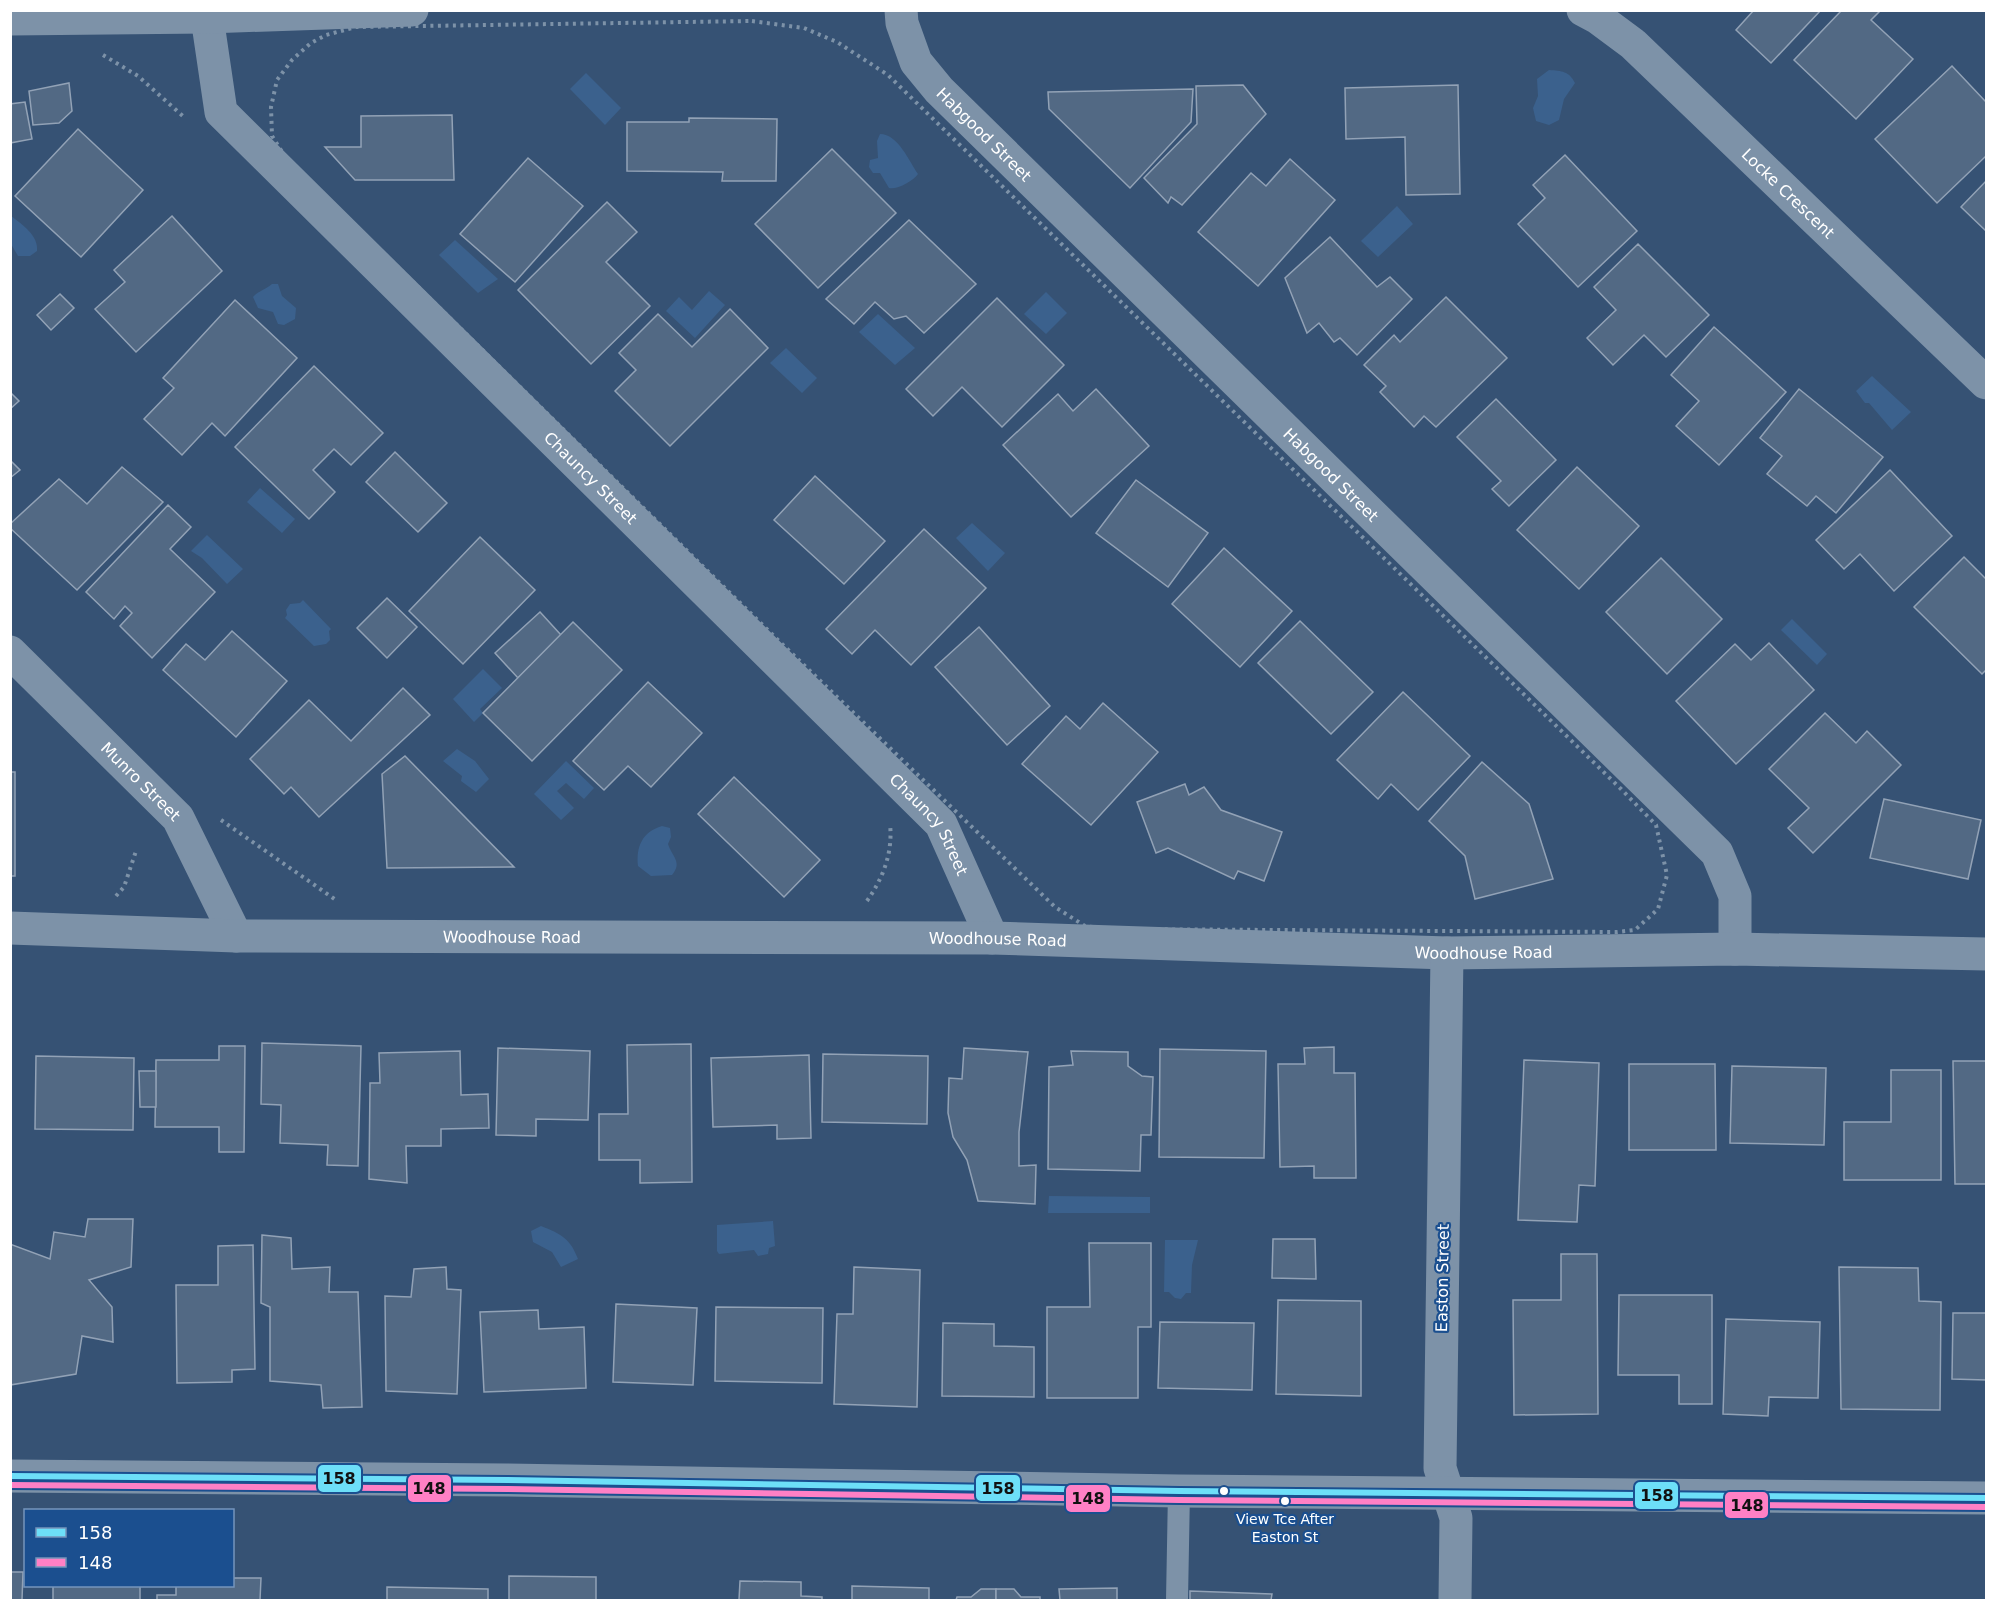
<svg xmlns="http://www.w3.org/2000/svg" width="1997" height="1611" viewBox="0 0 1997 1611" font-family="'DejaVu Sans',sans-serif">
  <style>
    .water { fill: #3b618d }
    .building { fill: #526984; stroke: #92a2b6; stroke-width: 1.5 }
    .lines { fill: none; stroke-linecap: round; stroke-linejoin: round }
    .path { stroke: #7d92a8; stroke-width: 4; stroke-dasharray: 3 4.5; stroke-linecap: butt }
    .service { stroke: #7d92a8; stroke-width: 22 }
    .minor { stroke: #7d92a8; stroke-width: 33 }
    .bus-1-casing { stroke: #1b4f8f; stroke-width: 10 }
    .bus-2-casing { stroke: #1b4f8f; stroke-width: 10 }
    .bus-1 { stroke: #6ddff8; stroke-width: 6 }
    .bus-2 { stroke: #ff80c5; stroke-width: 6 }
    .bus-dot { fill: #fff; stroke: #1b4f8f; stroke-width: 2 }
    .labels { text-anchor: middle; stroke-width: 4.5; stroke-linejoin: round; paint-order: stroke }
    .bus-label { font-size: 14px; fill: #fff; stroke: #1b4f8f }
    .street-label { font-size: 16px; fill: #fff; stroke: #1b4f8f }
    .line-badge { stroke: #1b4f8f; stroke-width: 2 }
    .pale-badge-label { font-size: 16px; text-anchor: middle; font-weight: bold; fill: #111 }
  </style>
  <rect width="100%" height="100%" fill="#365274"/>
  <g class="water">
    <path d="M1549,70C1562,71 1569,71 1575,83L1564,99L1559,120L1549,125L1536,121L1533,108L1538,96L1537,79Z"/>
    <path d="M586,73L621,108L605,125L570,89Z"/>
    <path d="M880,134C898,134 909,161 918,174C913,181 897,190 889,188L880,173H873L869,167L870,160L878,158L877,141Z"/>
    <path d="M1397,206L1413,224L1378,257L1361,241Z"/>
    <path d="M11,216C22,224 39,236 37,251L30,256H18L11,244Z"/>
    <path d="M455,240L498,279L478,293L439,255Z"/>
    <path d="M272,284H278L282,296L296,308L295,319L284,325L278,324L273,312L258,308L253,297C257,292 266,289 272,284Z"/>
    <path d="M709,291L725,305L695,338L666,311L679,297L692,310Z"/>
    <path d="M1046,292L1067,313L1046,334L1024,314Z"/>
    <path d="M878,314L915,348L895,365L859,332Z"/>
    <path d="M786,348L817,378L802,393L770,363Z"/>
    <path d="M1872,376L1911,412L1892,430L1869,403H1865L1856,391Z"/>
    <path d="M260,488L295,519L282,533L247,502Z"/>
    <path d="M972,523L1005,553L988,571L956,538Z"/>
    <path d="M207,535L243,569L227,584L202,558L191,551Z"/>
    <path d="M303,600L331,629L329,631L330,640L326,644L314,646L285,618L287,615L286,610L290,604L300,603Z"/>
    <path d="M1792,619L1827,654L1817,665L1781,630Z"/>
    <path d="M483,669L502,688L480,709L483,713L474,722L453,699Z"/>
    <path d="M457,749L475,761L489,779L476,792L461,781L462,776L443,761Z"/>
    <path d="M566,761L594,788L584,799L566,783L557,791L574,808L561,820L534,794Z"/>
    <path d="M662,826L670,828L671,837L668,844C672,857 683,862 672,875L651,876L638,866C636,847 642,832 662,826Z"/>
    <path d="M1049,1196L1150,1197V1213H1048Z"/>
    <path d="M773,1221L775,1246L769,1248L768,1254L758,1256L754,1250L719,1254L717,1251V1225Z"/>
    <path d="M541,1226C561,1234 570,1238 578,1259L561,1267L552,1252L533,1242L531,1231Z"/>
    <path d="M1165,1240H1198L1192,1265L1191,1293H1186L1181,1299L1175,1298L1169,1292H1164Z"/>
  </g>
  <g class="building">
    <path d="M1754,10H1821L1771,63L1736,30Z"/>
    <path d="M1842,10H1881L1871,20L1913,59L1856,119L1794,60Z"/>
    <path d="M1952,66L1986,102V156L1937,203L1875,139Z"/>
    <path d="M69,83L72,111L59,123L33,125L29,91Z"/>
    <path d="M1243,85L1266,114L1182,205L1171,197L1168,203L1144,178L1197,124L1196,86Z"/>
    <path d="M1458,85L1460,194L1406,195L1405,137L1346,139L1345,88Z"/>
    <path d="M1193,89L1191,122L1130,188L1049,109L1048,92Z"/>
    <path d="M25,102L32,139L10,143V104Z"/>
    <path d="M452,115L454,180H355L325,147H361V116Z"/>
    <path d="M689,118L777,119L776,181H722L723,172L627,171V122H689Z"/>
    <path d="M78,129L143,190L81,257L15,196Z"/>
    <path d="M832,149L896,213L818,288L755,224Z"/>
    <path d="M1565,155L1637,231L1578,287L1518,224L1545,198L1533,185Z"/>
    <path d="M528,158L583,206L515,282L460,234Z"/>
    <path d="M1290,159L1335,200L1258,286L1198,232L1251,173L1266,186Z"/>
    <path d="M1986,181V231L1961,207Z"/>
    <path d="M607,202L637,232L606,262L650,306L591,364L518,290Z"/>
    <path d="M172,216L222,271L136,352L95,309L125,282L114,270Z"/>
    <path d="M909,220L976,284L924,333L906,316L894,319L875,302L854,324L826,299Z"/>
    <path d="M1330,237L1377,287L1390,277L1412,299L1357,355L1340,338L1334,342L1319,323L1307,333L1285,278Z"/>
    <path d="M1638,244L1709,315L1666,357L1644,335L1613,365L1587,338L1616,310L1594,287Z"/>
    <path d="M60,294L74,308L51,330L37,315Z"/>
    <path d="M1446,297L1507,358L1436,427L1424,416L1414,427L1380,392L1386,386L1364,365L1394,335L1400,342Z"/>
    <path d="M997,298L1064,365L1002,427L962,387L933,416L906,389Z"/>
    <path d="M235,300L297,358L225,436L212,423L182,455L144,419L174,388L163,378Z"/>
    <path d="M730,309L768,348L670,446L615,391L636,370L619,353L658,314L692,347Z"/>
    <path d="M1714,327L1786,392L1719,465L1676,426L1699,401L1671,375Z"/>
    <path d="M314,366L383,433L351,465L334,449L313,470L335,492L309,519L235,447Z"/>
    <path d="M1096,389L1149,446L1071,517L1003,445L1058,394L1073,411Z"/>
    <path d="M1799,389L1883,457L1836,513L1816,496L1807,506L1767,474L1782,456L1760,438Z"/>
    <path d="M10,392L19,401L10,409Z"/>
    <path d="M1496,399L1556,460L1509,506L1492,489L1501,481L1457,437Z"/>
    <path d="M395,452L447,503L418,532L366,482Z"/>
    <path d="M10,460L20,470L10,478Z"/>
    <path d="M122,467L163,502L77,590L10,528V524L59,479L87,504Z"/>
    <path d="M1577,467L1639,526L1579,589L1517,530Z"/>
    <path d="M1890,470L1952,536L1894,591L1860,554L1844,569L1816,540Z"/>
    <path d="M815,476L885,541L844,584L774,520Z"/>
    <path d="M1136,480L1208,533L1168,587L1096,533Z"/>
    <path d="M168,505L191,527L170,549L215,592L152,658L120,626L132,613L125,606L114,619L86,592Z"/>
    <path d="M924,529L986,588L911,665L875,630L852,654L826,629Z"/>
    <path d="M480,537L535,590L463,664L409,611Z"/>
    <path d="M1224,548L1292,611L1240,667L1172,604Z"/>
    <path d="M1964,557L1986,579V670L1982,674L1914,607Z"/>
    <path d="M1661,558L1722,619L1667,674L1606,612Z"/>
    <path d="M387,598L417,627L387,658L357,628Z"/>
    <path d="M540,612L561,635L518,678L495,653Z"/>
    <path d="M1300,621L1373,692L1331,734L1258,663Z"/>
    <path d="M573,622L622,670L532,761L483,713Z"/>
    <path d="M979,627L1050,706L1007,745L935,667Z"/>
    <path d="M232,631L287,681L236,737L163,670L186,644L205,660Z"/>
    <path d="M1769,643L1814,690L1736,764L1676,701L1735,644L1751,660Z"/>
    <path d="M648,682L702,733L651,787L628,766L604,790L573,761Z"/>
    <path d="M403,688L430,715L319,817L291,787L284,794L250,759L309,700L351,741Z"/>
    <path d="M1403,692L1470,756L1418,810L1391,784L1378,799L1337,760Z"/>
    <path d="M1103,703L1158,752L1091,825L1022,764L1066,716L1080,729Z"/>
    <path d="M1825,713L1856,743L1867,731L1901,765L1813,853L1788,828L1809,808L1769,769Z"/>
    <path d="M405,756L514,867L387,868L382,774Z"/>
    <path d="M1482,762L1529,804L1553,879L1475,899L1465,856L1429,821Z"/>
    <rect x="10" y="772" width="5" height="104"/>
    <path d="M734,777L820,860L784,897L698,814Z"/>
    <path d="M1185,784L1189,795L1204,787L1221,810L1282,832L1264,881L1238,871L1234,879L1168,848L1156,853L1137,802Z"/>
    <path d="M1884,799L1981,820L1968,879L1870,858Z"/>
    <path d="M262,1043L361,1046L358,1166L327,1165L328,1145L280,1143L281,1105L261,1104Z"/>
    <path d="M691,1044L692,1182L640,1183V1160H599V1114H628L627,1045Z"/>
    <path d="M219,1046H245L244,1152H219V1127H155L156,1060H219Z"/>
    <path d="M1334,1047V1073H1355L1356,1178H1314V1166L1280,1167L1278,1064H1305L1304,1048Z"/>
    <path d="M498,1048L590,1051L588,1120L536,1119V1136L496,1135Z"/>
    <path d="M964,1048L1028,1052L1019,1132V1166L1036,1165L1035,1204L978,1201L967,1160L953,1137L948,1113L949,1078L962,1079Z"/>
    <path d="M1160,1049L1266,1051L1264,1158L1159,1157Z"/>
    <path d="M460,1051L461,1095L488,1094L489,1128L441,1129V1146H406L407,1183L369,1179L370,1083H380L379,1053Z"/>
    <path d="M1071,1051L1128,1052V1066L1142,1076L1153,1077L1151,1135H1141L1140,1171L1048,1169L1049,1067L1073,1065Z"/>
    <path d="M823,1054L928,1056L927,1124L822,1122Z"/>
    <path d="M809,1055L811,1138L777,1139V1125L713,1127L711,1058Z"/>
    <path d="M36,1056L134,1058L133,1130L35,1129Z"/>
    <path d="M1524,1060L1599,1063L1595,1186L1579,1185L1577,1222L1518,1220Z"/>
    <path d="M1953,1061H1986V1184H1955Z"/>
    <path d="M1629,1064H1715L1716,1150H1629Z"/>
    <path d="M1732,1066L1826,1068L1824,1145L1730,1143Z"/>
    <path d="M1891,1070H1941V1180H1844V1122H1891Z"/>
    <path d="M139,1071H156V1107H140Z"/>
    <path d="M88,1219H133L131,1267L89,1280L112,1307L113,1342L82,1336L76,1374L10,1385V1244L50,1259L54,1232L85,1237Z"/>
    <path d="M262,1235L291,1238L292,1269L330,1267L329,1292H358L362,1407L323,1408L321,1385L270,1381V1307L261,1303Z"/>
    <path d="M1273,1239H1315L1316,1279L1272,1278Z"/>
    <path d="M1089,1243H1151V1327H1138V1398H1047V1307H1090Z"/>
    <path d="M253,1245L255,1369L232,1370V1382L177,1383L176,1285H218V1246Z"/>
    <path d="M1561,1254H1597L1598,1414L1514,1415L1513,1300H1561Z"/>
    <path d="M446,1267L447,1289L461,1290L457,1394L386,1391L385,1296L411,1297L414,1269Z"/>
    <path d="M854,1267L920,1270L917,1407L834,1404L837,1314H853Z"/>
    <path d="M1839,1267L1918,1268L1919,1301L1941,1302L1940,1410L1841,1409Z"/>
    <path d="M1619,1295H1712V1404H1679V1375H1618Z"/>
    <path d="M1278,1300L1361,1301V1396L1276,1394Z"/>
    <path d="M616,1304L697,1308L693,1385L613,1382Z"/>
    <path d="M716,1307L823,1308L822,1383L715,1381Z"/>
    <path d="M538,1310L539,1329L584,1327L586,1388L484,1392L480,1312Z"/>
    <path d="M1953,1313H1986V1380L1952,1379Z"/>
    <path d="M1726,1319L1820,1322L1818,1398L1769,1397L1768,1416L1723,1414Z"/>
    <path d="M1160,1322L1254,1323L1252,1390L1158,1388Z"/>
    <path d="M943,1323L994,1324V1346L1034,1347V1397L942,1396Z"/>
    <path d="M10,1572H23L22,1600H10Z"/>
    <path d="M509,1576L596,1577V1600H509Z"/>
    <path d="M232,1578H261L260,1600H157V1595H176V1586H232Z"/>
    <path d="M740,1581L801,1582V1596L822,1597V1600H739Z"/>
    <rect x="53" y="1586" width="87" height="14"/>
    <path d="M852,1586L929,1588V1600H852Z"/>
    <path d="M387,1587L488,1589V1600H387Z"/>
    <path d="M1117,1588V1600H1060L1059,1589Z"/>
    <path d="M981,1589H996V1600H956L957,1597H971Z"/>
    <path d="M996,1589H1014L1021,1597H1040V1600H996Z"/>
    <path d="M1190,1591L1272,1594L1271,1600H1190Z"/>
  </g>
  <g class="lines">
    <g class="path">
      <path d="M752,21L804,28L837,42L888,75L1621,789L1656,825L1667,875L1658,909L1635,930L1617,932L1108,929L1085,926L1055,907L780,642L302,173L284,155L272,136L271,107L277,80L292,60L311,43L326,35L356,27Z"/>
      <path d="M103,55L138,76L185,118"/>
      <path d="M221,820L336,900"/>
      <path d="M116,896L124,887L136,851"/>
      <path d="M867,901C883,878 893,853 890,824"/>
    </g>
    <path class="service" d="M1177,1600L1179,1491"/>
    <g class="minor">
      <path id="s1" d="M901,10L902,23L916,62L939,90L1717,853L1735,896V949"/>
      <path id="s2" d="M1583,10L1598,18L1633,44L1986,383"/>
      <path id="s3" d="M207,17L221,112L941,824L992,938"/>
      <path d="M10,19L207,17L412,10"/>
      <path id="s4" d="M10,652L178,818L236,936"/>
      <path id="s5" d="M10,928L236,936L992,938L1447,953L1735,949L1986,954"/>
      <path d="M1447,953L1440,1468L1456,1518L1455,1600"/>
      <path d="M10,1476L507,1480L1179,1491L1986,1498"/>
    </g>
    <g class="bus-1-casing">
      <path id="bus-1" d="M10,1476L507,1480L1179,1491L1986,1498"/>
    </g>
    <g class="bus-2-casing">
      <path id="bus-2" d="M10,1485L507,1489L1179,1500L1986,1507"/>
    </g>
    <use href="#bus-1" class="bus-1"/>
    <use href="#bus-2" class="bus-2"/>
  </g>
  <g class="bus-dot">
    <circle cx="1224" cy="1491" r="5"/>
    <circle cx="1285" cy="1501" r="5"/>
  </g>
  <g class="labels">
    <g class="bus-label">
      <text x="1285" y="1524">View Tce After<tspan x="1285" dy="18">Easton St</tspan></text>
    </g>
    <g class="street-label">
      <text dy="6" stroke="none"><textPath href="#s1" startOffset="154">Habgood Street</textPath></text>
      <text dy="6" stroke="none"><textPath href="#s2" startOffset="276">Locke Crescent</textPath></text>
      <text dy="6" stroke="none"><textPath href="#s1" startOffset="640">Habgood Street</textPath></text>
      <text dy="6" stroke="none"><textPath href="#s3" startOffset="616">Chauncy Street</textPath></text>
      <text dy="6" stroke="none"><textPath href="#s4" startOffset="184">Munro Street</textPath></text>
      <text dy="6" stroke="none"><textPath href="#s3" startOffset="1102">Chauncy Street</textPath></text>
      <text dy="6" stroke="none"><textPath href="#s5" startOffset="502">Woodhouse Road</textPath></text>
      <text dy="6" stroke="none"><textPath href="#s5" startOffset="988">Woodhouse Road</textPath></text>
      <text dy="6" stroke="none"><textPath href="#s5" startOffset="1474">Woodhouse Road</textPath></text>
      <text transform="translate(1442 1278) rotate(-89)" y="6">Easton Street</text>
    </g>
  </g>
  <g class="line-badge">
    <rect x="317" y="1464" width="45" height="29" rx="6" fill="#6ddff8"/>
    <rect x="975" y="1474" width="46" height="28" rx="6" fill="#6ddff8"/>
    <rect x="407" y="1474" width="45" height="29" rx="6" fill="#ff80c5"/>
    <rect x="1634" y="1481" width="45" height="29" rx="6" fill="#6ddff8"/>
    <rect x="1065" y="1484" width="46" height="29" rx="6" fill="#ff80c5"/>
    <rect x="1724" y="1491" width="45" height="28" rx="6" fill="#ff80c5"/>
  </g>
  <g class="pale-badge-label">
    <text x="339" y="1484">158</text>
    <text x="998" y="1494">158</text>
    <text x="429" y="1494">148</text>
    <text x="1657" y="1501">158</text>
    <text x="1088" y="1504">148</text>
    <text x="1747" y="1511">148</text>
  </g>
  <rect width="1997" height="1611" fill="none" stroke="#ffffff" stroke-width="24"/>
  <rect x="24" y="1509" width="210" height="78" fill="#1b4f8f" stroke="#7695bc" stroke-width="1.5"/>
  <rect x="36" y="1528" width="30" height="9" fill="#6ddff8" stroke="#7695bc" stroke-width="1.5"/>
  <text x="78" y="1539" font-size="18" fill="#ffffff">158</text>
  <rect x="36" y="1558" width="30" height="9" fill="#ff80c5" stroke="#7695bc" stroke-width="1.5"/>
  <text x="78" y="1569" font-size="18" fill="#ffffff">148</text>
</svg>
